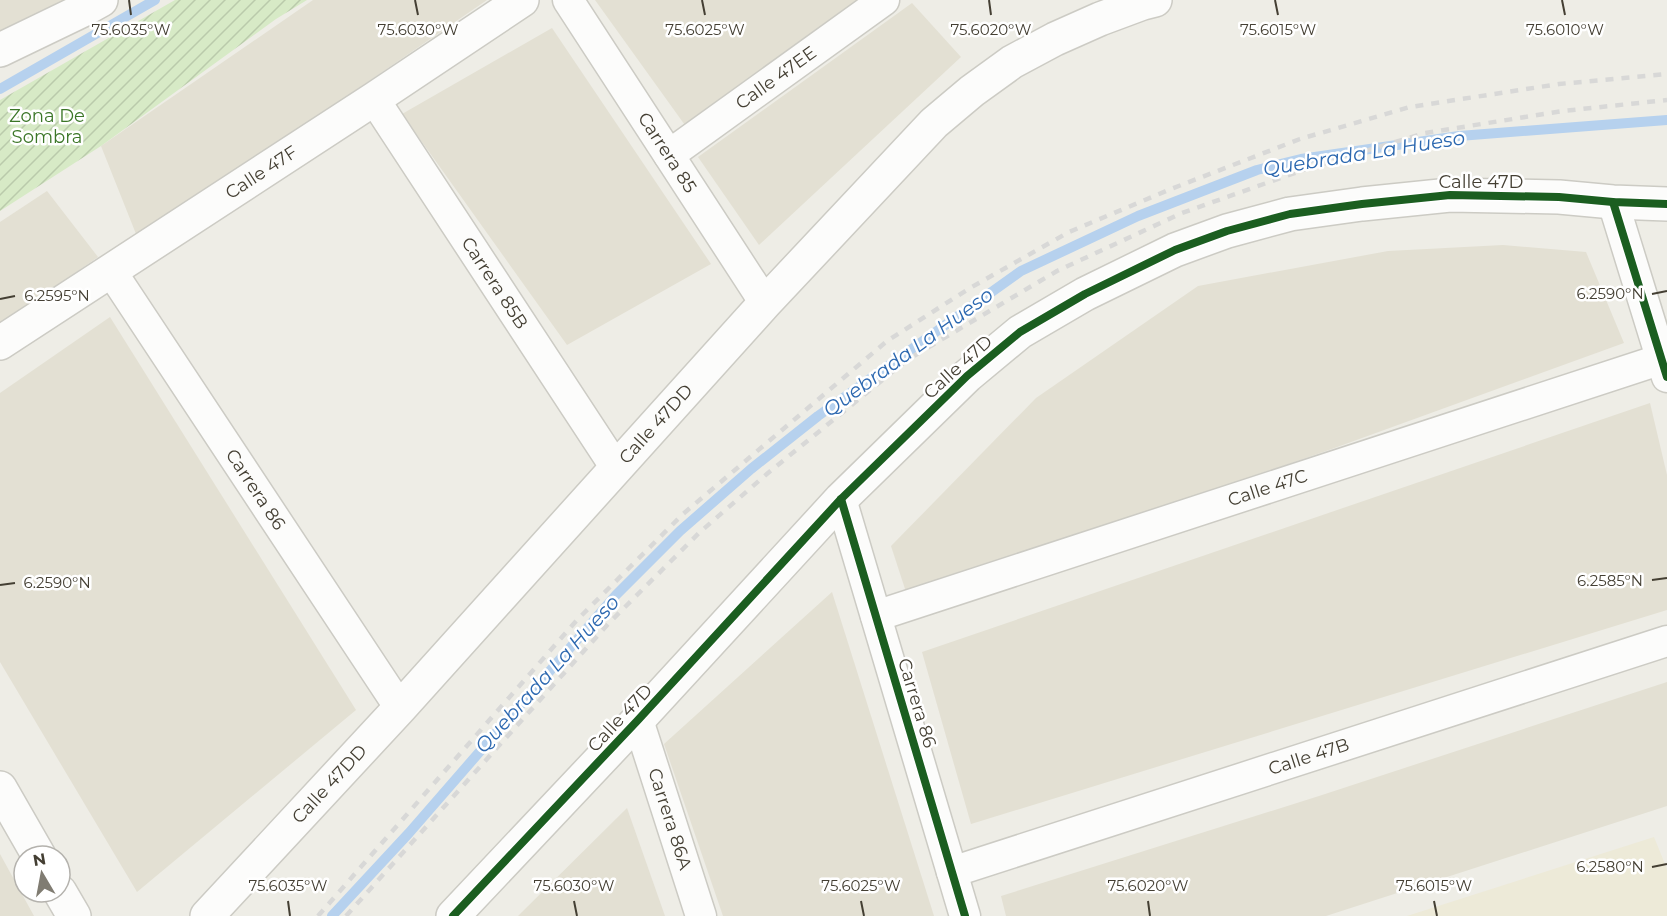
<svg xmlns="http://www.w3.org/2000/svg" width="1667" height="916" viewBox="0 0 1667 916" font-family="Montserrat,sans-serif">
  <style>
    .residential { fill: #e3e0d3 }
    .education { fill: #edead8 }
    .garden { fill: url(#garden-furrows) }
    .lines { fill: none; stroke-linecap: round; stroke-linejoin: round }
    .stream { stroke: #b6d1ee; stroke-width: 10 }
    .minor-casing { stroke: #cccbc4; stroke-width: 33 }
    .tertiary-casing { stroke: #cccbc4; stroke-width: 36 }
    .minor { stroke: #fcfcfb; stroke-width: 30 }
    .tertiary { stroke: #fcfcfb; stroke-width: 33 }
    .rail { stroke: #d8d8d7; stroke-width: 4.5; stroke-dasharray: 8 8; stroke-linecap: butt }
    .cycleway-casing { stroke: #fff; stroke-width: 11 }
    .cycleway { stroke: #1b5e20; stroke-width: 8 }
    .ticks { fill: none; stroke: #443f33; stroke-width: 2 }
    .labels { text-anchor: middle; stroke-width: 5; stroke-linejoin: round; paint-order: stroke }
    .street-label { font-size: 18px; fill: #443f33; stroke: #fff }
    .park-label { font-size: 18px; fill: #3b7627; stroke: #fff }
    .water-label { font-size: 20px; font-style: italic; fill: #2c68b0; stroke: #fff }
    .ticks-label { font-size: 15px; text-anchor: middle; fill: #443f33; stroke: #fff; stroke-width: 5; stroke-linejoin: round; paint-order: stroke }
  </style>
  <defs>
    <pattern id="garden-furrows" width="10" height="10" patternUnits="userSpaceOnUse" patternTransform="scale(1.5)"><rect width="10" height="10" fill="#d7eac6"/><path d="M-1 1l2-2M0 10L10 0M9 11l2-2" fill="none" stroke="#bacaab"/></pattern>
  </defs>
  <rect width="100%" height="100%" fill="#eeede6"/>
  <g class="residential">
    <path d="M0,0H64L68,5L0,35Z"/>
    <path d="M313,0H487L142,237V249L101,146Z"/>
    <path d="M595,0H861L687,128Z"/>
    <path d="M912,3L961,57L759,245L698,157Z"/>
    <path d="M552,28L711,264L567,345L402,114Z"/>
    <path d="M47,191L98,257L0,325V222Z"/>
    <path d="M1503,245L1586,252L1624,343L1329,450L907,595L891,546L1036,398L1198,286L1388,251Z"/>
    <path d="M110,317L356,710L137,892L0,662V393Z"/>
    <path d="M1650,403L1667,475V610L971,824L922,652Z"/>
    <path d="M832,592L934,916H723L664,744Z"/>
    <path d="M1667,682V806L1326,916H1006L1001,896L1319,796Z"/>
    <path d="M627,808L665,916H518Z"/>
    <path d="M0,854L34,916H0Z"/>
  </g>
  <path class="education" d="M1654,837L1667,869V916H1407Z"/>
  <path class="garden" d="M175,0H307L276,19L101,146L0,211V100Z"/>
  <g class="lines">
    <g class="stream">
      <path d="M0,89L155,0"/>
      <path d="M332,916L409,833L616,595L680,531L751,469L818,416L1021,271L1138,216L1257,170L1301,159L1459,136L1667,120"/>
    </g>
    <g class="minor-casing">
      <g id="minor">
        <path id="s1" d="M568,0L765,303"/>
        <path id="s2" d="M374,99L616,468"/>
        <path id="s3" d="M669,155L884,0"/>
        <path d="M1613,202L1667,377"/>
        <path id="s4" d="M111,271L400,708"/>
        <path d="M841,499L965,916"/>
        <path id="s5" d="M876,616L1662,359"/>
        <path id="s6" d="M638,720L701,916"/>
        <path id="s7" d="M952,872L1667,641"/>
      </g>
    </g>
    <g class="tertiary-casing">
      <g id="tertiary">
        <path d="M0,50L83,10L101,0"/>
        <path id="s8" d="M0,343L374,99L522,0"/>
        <path d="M0,788L39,856"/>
        <path d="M60,892L74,916"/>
        <path id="s9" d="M207,916L400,708L765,303L934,123L972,91L1012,62L1055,39L1100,19L1143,3L1155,0"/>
        <path d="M453,916L638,720L841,499L967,376L1020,332L1085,294L1175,250L1227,231L1290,214L1362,204L1450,195L1559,197L1613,202L1667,204"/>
      </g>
    </g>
    <use href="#minor" class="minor"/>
    <use href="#tertiary" class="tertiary"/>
    <g class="rail">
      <path d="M318,916L577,620L683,514L887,341L970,288L1069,232L1171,189L1300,139L1410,107L1559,84L1667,74"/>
      <path d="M346,916L609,623L700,532L768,473L907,360L1057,271L1182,213L1306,169L1425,133L1563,111L1667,100"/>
    </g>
    <g class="cycleway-casing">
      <g id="cycleway">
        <path d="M1613,202L1667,377"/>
        <path d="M841,499L965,916"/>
        <path d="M453,916L638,720L841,499L967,376L1020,332L1085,294L1175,250L1227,231L1290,214L1362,204L1450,195L1559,197L1613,202L1667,204"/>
      </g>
    </g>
    <use href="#cycleway" class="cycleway"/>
  </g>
  <path class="ticks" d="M129,0L131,15M415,0L418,15M702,0L705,15M989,0L991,15M1275,0L1278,15M1562,0L1565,15M1652,294L1667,291M0,299L15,296M1652,580L1667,578M0,585L15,583M1652,867L1667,864M288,901L290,916M574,901L577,916M861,901L864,916M1148,901L1150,916M1434,901L1437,916"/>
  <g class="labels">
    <g class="street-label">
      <text dy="6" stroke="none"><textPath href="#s3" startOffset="132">Calle 47EE</textPath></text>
      <text dy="6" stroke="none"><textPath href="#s1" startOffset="182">Carrera 85</textPath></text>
      <text dy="6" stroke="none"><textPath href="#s8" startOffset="312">Calle 47F</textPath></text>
      <text x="1481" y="188">Calle 47D</text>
      <text dy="6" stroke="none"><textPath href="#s2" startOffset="220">Carrera 85B</textPath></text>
      <text transform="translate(958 367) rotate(-42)" y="6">Calle 47D</text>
      <text dy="6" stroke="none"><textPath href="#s9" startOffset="666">Calle 47DD</textPath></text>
      <text dy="6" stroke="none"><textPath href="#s5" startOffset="412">Calle 47C</textPath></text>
      <text dy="6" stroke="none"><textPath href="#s4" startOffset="262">Carrera 86</textPath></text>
      <text transform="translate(917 703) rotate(73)" y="6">Carrera 86</text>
      <text transform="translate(620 718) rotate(-47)" y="6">Calle 47D</text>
      <text dy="6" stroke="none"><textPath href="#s7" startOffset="375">Calle 47B</textPath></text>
      <text dy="6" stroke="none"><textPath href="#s9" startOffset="180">Calle 47DD</textPath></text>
      <text dy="6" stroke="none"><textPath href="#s6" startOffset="104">Carrera 86A</textPath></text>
    </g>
    <g class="park-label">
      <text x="47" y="122">Zona De<tspan x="47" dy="21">Sombra</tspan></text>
    </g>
    <g class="water-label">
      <text transform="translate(1364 153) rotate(-9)" y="7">Quebrada La Hueso</text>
      <text transform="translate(908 352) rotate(-36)" y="7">Quebrada La Hueso</text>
      <text transform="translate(547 674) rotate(-48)" y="7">Quebrada La Hueso</text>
    </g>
  </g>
  <g class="ticks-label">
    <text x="131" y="35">75.6035°W</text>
    <text x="418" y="35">75.6030°W</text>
    <text x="705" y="35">75.6025°W</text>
    <text x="991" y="35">75.6020°W</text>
    <text x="1278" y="35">75.6015°W</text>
    <text x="1565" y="35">75.6010°W</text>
    <text x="1610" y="299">6.2590°N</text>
    <text x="57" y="301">6.2595°N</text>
    <text x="1610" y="586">6.2585°N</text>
    <text x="57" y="588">6.2590°N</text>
    <text x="1610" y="872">6.2580°N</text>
    <text x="288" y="891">75.6035°W</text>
    <text x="574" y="891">75.6030°W</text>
    <text x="861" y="891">75.6025°W</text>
    <text x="1148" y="891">75.6020°W</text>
    <text x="1434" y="891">75.6015°W</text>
  </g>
  <g transform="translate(42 874) rotate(350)"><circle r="28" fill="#ffffff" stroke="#b4b2ad" stroke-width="1.5"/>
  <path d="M0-4.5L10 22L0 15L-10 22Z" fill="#807c72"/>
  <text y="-9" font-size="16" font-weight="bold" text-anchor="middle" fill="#443f33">N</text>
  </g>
</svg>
